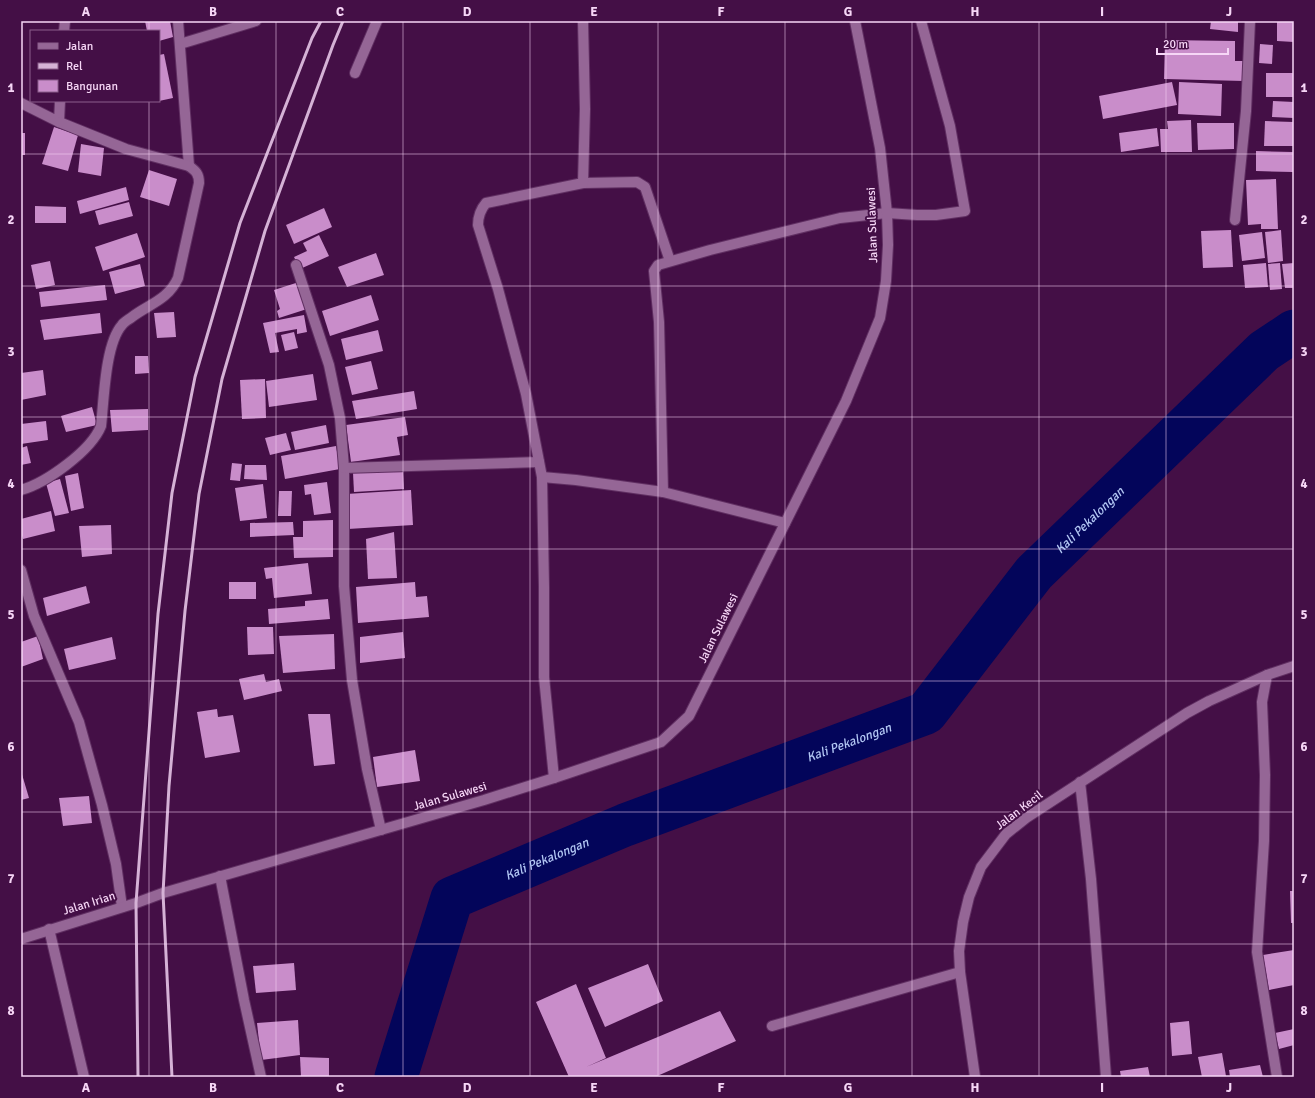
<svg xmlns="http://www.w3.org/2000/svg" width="1315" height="1098" viewBox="0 0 1315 1098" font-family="Signika,sans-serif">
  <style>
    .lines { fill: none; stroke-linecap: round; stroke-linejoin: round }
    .river { stroke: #03055a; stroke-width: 43 }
    .building { fill: #c98dca }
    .minor-casing { stroke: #602f62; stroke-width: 12 }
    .minor { stroke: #956696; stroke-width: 10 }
    .rail { stroke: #d5b2d6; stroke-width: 3 }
    .grid { fill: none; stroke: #f6d6f6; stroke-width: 1; stroke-opacity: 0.55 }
    .labels { text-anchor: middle; stroke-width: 4; stroke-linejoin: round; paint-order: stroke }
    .street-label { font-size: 12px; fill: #f6d6f6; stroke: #440f46 }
    .water-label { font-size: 13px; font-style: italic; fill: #b2c6f3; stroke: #440f46 }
    .neatline { fill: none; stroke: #f6d6f6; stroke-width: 1.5 }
    .grid-label { font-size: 13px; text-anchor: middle; font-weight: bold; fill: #f6d6f6 }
  </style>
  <rect width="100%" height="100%" fill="#440f46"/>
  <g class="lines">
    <path class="river" id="s1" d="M396,1077L452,898L625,825L926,713L1034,573L1264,351L1294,331"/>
  </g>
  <g class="building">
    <path d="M145,21H170L173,37L159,41V31H147Z"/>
    <path d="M1211,21H1238V32L1210,29Z"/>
    <path d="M1277,21H1294V42L1277,41Z"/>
    <path d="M1165,40L1235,41V61H1244V81L1164,79Z"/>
    <path d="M1260,44L1273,45L1272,64L1259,63Z"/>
    <path d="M164,54L173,98L159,101V55Z"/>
    <rect x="1266" y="73" width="28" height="24"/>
    <path d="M1172,82L1177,105L1103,119L1099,96Z"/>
    <path d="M1179,82L1222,84L1221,116L1178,114Z"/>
    <path d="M1273,101L1294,102V118L1272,117Z"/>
    <path d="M1191,120L1192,152H1161L1160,129H1168L1167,121Z"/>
    <path d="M1265,121L1294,122V146H1264Z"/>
    <path d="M1197,123H1234V149L1198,150Z"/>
    <path d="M54,127L78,135L68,171L42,164Z"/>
    <path d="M1157,128L1159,146L1121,152L1119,133Z"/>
    <rect x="21" y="133" width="4" height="22"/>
    <path d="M81,144L104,148L101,176L78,172Z"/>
    <path d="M1256,151L1293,152V172L1256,171Z"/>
    <path d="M149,170L177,179L169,206L140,197Z"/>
    <path d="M1276,179L1278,229H1261V224L1248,225L1246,180Z"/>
    <path d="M126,187L129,200L80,214L77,201Z"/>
    <path d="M129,202L133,216L99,225L95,211Z"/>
    <path d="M35,206L66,207V223H35Z"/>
    <path d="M324,208L332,227L294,244L286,225Z"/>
    <path d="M1231,230L1233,267L1203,268L1201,231Z"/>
    <path d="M1281,230L1283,261L1268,263L1265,232Z"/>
    <path d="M1262,232L1265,258L1242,261L1239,235Z"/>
    <path d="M137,233L145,257L103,271L95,247Z"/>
    <path d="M319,235L329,256L300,269L294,257L307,251L303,243Z"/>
    <path d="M376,253L384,275L347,287L338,267Z"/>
    <path d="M50,261L55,285L36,289L31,265Z"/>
    <path d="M1266,263L1268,287L1245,288L1243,265Z"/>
    <path d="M1280,263L1282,289L1270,290L1268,264Z"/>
    <path d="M1294,263V288H1285L1282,264Z"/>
    <path d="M140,264L145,286L115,294L109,272Z"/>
    <path d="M299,282L307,309L279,318L277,311L280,309L274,290Z"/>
    <path d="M105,285L107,300L41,307L39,292Z"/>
    <path d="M371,295L379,320L330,336L322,311Z"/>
    <path d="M174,312L176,337L157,338L154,313Z"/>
    <path d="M100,313L102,333L44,340L40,320Z"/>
    <path d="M304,315L307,332L297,334V329L275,333L279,352L270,353L263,323Z"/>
    <path d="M378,330L383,351L346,360L341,339Z"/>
    <path d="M294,332L298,348L285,351L281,335Z"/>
    <path d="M135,356H148L149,373L135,374Z"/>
    <path d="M371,361L378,389L352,395L345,367Z"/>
    <path d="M43,370L46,395L21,400V373Z"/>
    <path d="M313,374L317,400L269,407L266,381Z"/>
    <path d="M265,379L266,418L242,419L240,380Z"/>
    <path d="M414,391L417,409L356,419L352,401Z"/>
    <path d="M92,407L97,425L66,432L61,416Z"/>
    <path d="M148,409V430L112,432L110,410Z"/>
    <path d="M405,417L408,435L397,437L400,455L351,462L346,425Z"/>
    <path d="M46,421L48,440L21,444V424Z"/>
    <path d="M326,425L329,443L295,450L291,432Z"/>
    <path d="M286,433L291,450L270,455L265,438Z"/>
    <path d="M27,446L31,463L21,465V448Z"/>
    <path d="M336,446L340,469L285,479L281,456Z"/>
    <path d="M232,463L242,464L240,481L230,480Z"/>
    <path d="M245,465H266L267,480L244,479Z"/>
    <path d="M403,470L404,489L354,492L353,473Z"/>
    <path d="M78,473L84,508L71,511L65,476Z"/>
    <path d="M60,479L69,513L55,516L46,483Z"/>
    <path d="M327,482L331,513L314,515L311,494L305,495L304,485Z"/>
    <path d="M263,484L267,518L240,521L235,488Z"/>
    <path d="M411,490L413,525L348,529L346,494Z"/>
    <path d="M279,491H292L291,516H278Z"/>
    <path d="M51,511L55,531L23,539L21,532V519Z"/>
    <path d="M333,520V557L294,558L293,537H303V521Z"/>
    <path d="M293,522L294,535L250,537V523Z"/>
    <path d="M111,525L112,554L82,557L79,526Z"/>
    <path d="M394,532L397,578L368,579L366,539Z"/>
    <path d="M308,563L312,594L274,598L272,578L266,579L264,568Z"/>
    <rect x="229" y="582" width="27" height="17"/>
    <path d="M415,582L416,597L427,596L429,617L358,623L356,587Z"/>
    <path d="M86,586L90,603L47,616L43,598Z"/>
    <path d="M328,599L330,619L269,624L268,609L305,606V601Z"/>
    <path d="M247,627H273L274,654L248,655Z"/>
    <path d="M403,632L405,658L360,663V637Z"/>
    <path d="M334,634L335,669L283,673L279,636Z"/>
    <path d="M38,636L43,659L21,667V642Z"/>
    <path d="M112,637L116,659L69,670L64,649Z"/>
    <path d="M264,674L266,682L279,679L282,691L244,700L239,679Z"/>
    <path d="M217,709L218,717L233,715L240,752L205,758L197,712Z"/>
    <path d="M308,714H330L335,764L314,766Z"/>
    <path d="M415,750L420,781L377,787L373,757Z"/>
    <path d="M21,771L29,798L21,800Z"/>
    <path d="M89,796L92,823L63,826L59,798Z"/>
    <path d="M1290,891H1294V923H1291Z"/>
    <path d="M1294,950V985L1269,990L1263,955Z"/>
    <path d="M294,963L296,990L256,993L253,966Z"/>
    <path d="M648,964L663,1001L605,1027L588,988Z"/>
    <path d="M576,984L606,1058L586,1067L720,1011L736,1041L655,1077H569L536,1002Z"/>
    <path d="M298,1020L300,1055L261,1060L257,1023Z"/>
    <path d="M1189,1021L1192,1054L1172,1056L1170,1023Z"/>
    <path d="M1294,1029V1045L1279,1049L1275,1033Z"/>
    <path d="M1222,1053L1226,1076L1202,1077L1198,1057Z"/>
    <path d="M300,1057L329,1058V1077H301Z"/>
    <path d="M1260,1065L1263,1077H1230L1229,1070Z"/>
    <path d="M1148,1067L1150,1077H1121L1120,1071Z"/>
  </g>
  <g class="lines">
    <g class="minor-casing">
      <g id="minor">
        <path d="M178,21L189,166"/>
        <path d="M64,31L65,21"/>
        <path d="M180,44L256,21"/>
        <path d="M355,73L377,21"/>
        <path d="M21,103L59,122L60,101"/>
        <path d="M583,183L637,182L645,187L670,261"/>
        <path d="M1235,220L1246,111L1250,21"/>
        <path d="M296,265L329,365L340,418L344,468V586L352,680L367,769L381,830"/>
        <path d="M344,468L539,462"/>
        <path d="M542,477L576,480L663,492L785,523"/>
        <path d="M21,490C46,483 91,451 101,426C104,400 105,344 122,325C124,322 128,320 132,317C149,304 168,300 178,278L199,183C199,174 196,171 189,166L126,149L59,122"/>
        <path d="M663,492L659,322L654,271L658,265L710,250L840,218L887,213L917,215H936L965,211L950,126L921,21"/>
        <path d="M21,570L34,616L79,722L102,805L116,864L122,907"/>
        <path d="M1267,675L1262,702L1265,775L1264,841L1257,952L1277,1077"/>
        <path d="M554,778L544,677V587L542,477L526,394L498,289L478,225C478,216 480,210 486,203L583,183L585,109L583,21"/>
        <path d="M1080,782L1091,879L1106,1077"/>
        <path d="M220,876L244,1000L261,1077"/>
        <path d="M49,929L84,1077"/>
        <path d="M21,939L136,903L163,893L484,800L554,778L661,742L689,716L846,401L880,318L886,281L888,245L887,213L880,148L855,21"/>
        <path d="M772,1026L960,972"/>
        <path d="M975,1077L960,972L959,951L963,922L969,897L981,867L1006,834L1026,818L1187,713L1209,701L1267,675L1294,666"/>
      </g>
    </g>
    <use href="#minor" class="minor"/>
    <g class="rail">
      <path d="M138,1077L136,903L158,614L172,493L195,377L240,223L312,38L321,21"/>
      <path d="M172,1077L163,893L169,786L185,611L199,494L222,379L265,231L333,45L343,21"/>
    </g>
  </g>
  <path class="grid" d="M149,21V31M276,21V1077M403,21V1077M530,21V1077M658,21V1077M785,21V1077M912,21V1077M1039,21V1077M1166,21V1077M149,101V1077M21,154H1294M21,286H1294M21,417H1294M21,549H1294M21,681H1294M21,812H1294M21,944H1294"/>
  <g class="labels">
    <g class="street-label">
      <text transform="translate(872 225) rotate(-92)" y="4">Jalan Sulawesi</text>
      <text transform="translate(718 628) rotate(-64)" y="4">Jalan Sulawesi</text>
      <text transform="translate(450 796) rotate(-16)" y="4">Jalan Sulawesi</text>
      <text transform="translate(1019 810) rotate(-37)" y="4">Jalan Kecil</text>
      <text transform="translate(89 903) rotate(-17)" y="4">Jalan Irian</text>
    </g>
    <g class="water-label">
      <text dy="5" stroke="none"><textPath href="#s1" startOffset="950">Kali Pekalongan</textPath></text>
      <text dy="5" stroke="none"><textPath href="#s1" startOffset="614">Kali Pekalongan</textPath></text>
      <text dy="5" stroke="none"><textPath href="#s1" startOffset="290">Kali Pekalongan</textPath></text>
    </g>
  </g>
  <rect width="1315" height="1098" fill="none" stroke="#440f46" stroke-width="44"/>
  <rect x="30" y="30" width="130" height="72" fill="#440f46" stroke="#8b5f8c"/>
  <rect x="38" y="43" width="20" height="6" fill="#956696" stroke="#8b5f8c"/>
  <text x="66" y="50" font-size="12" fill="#f6d6f6">Jalan</text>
  <rect x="38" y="63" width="20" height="6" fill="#d5b2d6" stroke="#8b5f8c"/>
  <text x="66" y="70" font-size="12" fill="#f6d6f6">Rel</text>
  <rect x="38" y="80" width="20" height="12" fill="#c98dca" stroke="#8b5f8c"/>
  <text x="66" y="90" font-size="12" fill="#f6d6f6">Bangunan</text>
  <path d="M1157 48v6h71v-6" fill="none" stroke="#f6d6f6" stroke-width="2"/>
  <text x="1163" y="48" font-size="12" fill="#f6d6f6" stroke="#440f46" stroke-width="3" paint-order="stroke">20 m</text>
  <rect x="22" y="22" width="1271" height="1054" class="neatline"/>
  <g class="grid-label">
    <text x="86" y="16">A</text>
    <text x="213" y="16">B</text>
    <text x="340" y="16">C</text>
    <text x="467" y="16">D</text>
    <text x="594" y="16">E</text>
    <text x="721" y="16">F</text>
    <text x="848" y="16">G</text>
    <text x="975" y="16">H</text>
    <text x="1102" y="16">I</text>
    <text x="1229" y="16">J</text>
    <text x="11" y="92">1</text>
    <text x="1304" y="92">1</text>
    <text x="11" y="224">2</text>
    <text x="1304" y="224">2</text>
    <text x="11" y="356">3</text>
    <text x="1304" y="356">3</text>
    <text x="11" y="488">4</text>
    <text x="1304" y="488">4</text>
    <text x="11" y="619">5</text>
    <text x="1304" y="619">5</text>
    <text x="11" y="751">6</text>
    <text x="1304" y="751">6</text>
    <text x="11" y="883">7</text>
    <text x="1304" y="883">7</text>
    <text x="11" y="1015">8</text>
    <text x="1304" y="1015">8</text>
    <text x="86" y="1092">A</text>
    <text x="213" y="1092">B</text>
    <text x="340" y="1092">C</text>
    <text x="467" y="1092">D</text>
    <text x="594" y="1092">E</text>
    <text x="721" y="1092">F</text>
    <text x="848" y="1092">G</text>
    <text x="975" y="1092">H</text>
    <text x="1102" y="1092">I</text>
    <text x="1229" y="1092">J</text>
  </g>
</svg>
